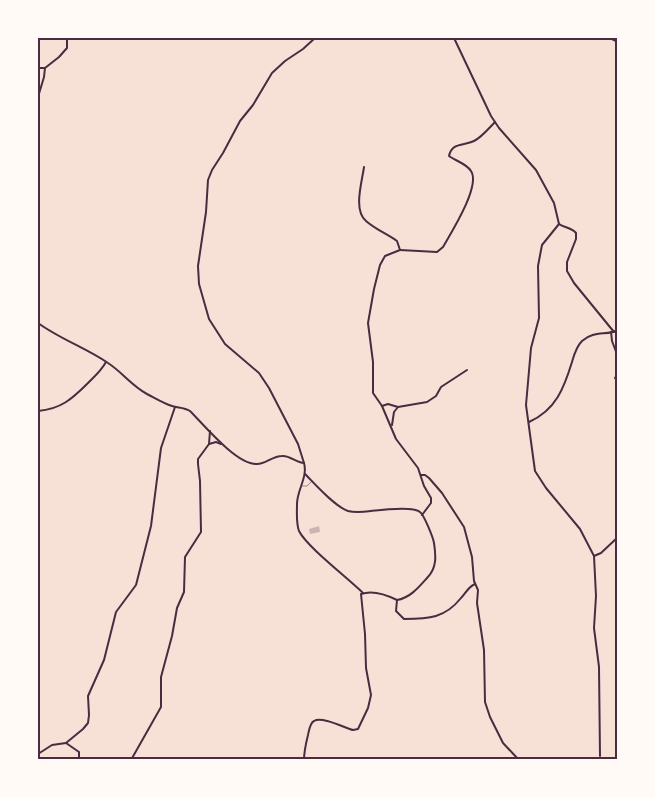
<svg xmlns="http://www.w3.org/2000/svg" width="655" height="797" viewBox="0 0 655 797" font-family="Georgia,serif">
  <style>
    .building { fill: #ccb4b1 }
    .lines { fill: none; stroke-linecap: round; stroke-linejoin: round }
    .service { stroke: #4a2c40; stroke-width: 0.5 }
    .minor { stroke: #4a2c40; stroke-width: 2 }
    .tertiary { stroke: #4a2c40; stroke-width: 2 }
    .neatline { fill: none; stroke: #4a2c40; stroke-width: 2 }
  </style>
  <rect width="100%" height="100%" fill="#f7e1d7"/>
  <path class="building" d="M319,526L320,532L310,534L309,529Z"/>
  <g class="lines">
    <path class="service" d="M302,486H307L312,481"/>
    <g class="minor">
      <path d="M454,38L491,116L499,128L536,170L554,203L559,224C564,228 571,227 576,233V239L567,262V271L574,283L614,332"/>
      <path d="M610,38L618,42"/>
      <path d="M38,68H45"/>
      <path d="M38,97L44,77L45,68L59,57L67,48V38"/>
      <path d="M364,167C362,182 353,210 366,221C375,229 387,234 397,241L400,250L385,256L380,265L374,289L368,323L373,362V393L382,406L396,439L418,468L424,486L431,498V503L422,515"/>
      <path d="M559,224L542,245L538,266L539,318L531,348L526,405L535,471L546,488L580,529L594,556L601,553L618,537"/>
      <path d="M400,250L437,252L443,247C451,233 481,186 471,171C467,164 456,161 449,156C452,142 464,146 474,141C482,137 489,128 495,122"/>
      <path d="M611,332L612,341L618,357"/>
      <path d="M618,373L615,378L618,381"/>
      <path d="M382,406L388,404L398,407L427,402L436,396L441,387L467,370"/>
      <path d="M38,411C61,409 72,399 88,383C95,376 101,371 106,362"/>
      <path d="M529,422C556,410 564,388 572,362C574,355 576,347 582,341C594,330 607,336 618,330"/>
      <path d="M392,425L394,412L398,407"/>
      <path d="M209,444L210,431"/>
      <path d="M304,463C308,477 297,490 297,504C297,512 296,523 299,531C307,547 348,578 363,593"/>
      <path d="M421,475H425L429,478L442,493L464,527L472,557L474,581L478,590L477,603L484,650L485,702L490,717L503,743L519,760"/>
      <path d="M594,556L596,596L594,628L599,667L600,756"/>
      <path d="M397,600L396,611L404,619C429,619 445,618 461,598C466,593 468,587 475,584"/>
      <path d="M38,754L52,745L66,743"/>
      <path d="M79,760V752L66,743L83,729L88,723L89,715L88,696L104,660L116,612L136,585L151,526L161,448L175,407"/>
      <path d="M131,760L161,707V677L172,636L177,608L184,592L185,557L201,532L200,481L198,464V459L209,444L216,442L221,444"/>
      <path d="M304,760C304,751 306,743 308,735C309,730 310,723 314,721C322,716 345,728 353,730L358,729L368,708L371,695L366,668L365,634L361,594C372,590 387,595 397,600C410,598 419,587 427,578C437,568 436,556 434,543C433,537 424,515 420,512C413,506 380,510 371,511C364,512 355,513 348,511C334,506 315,484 305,474"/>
    </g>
    <path class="tertiary" d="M38,323C60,339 86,348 108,363C122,372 132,386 147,394C155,398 163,403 172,406C178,408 184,407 190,411C204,425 236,464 256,464C265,465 272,456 282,456C290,455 296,463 304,463L298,444L269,388L259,373L225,344L209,319L199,284L198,266L206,212L208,180L212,170L223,153L240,121L253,105L272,73L285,61L303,49L315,38"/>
  </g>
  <rect width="655" height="797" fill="none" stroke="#fffaf5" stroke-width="78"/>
  <rect x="39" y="39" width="577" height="719" class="neatline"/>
</svg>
